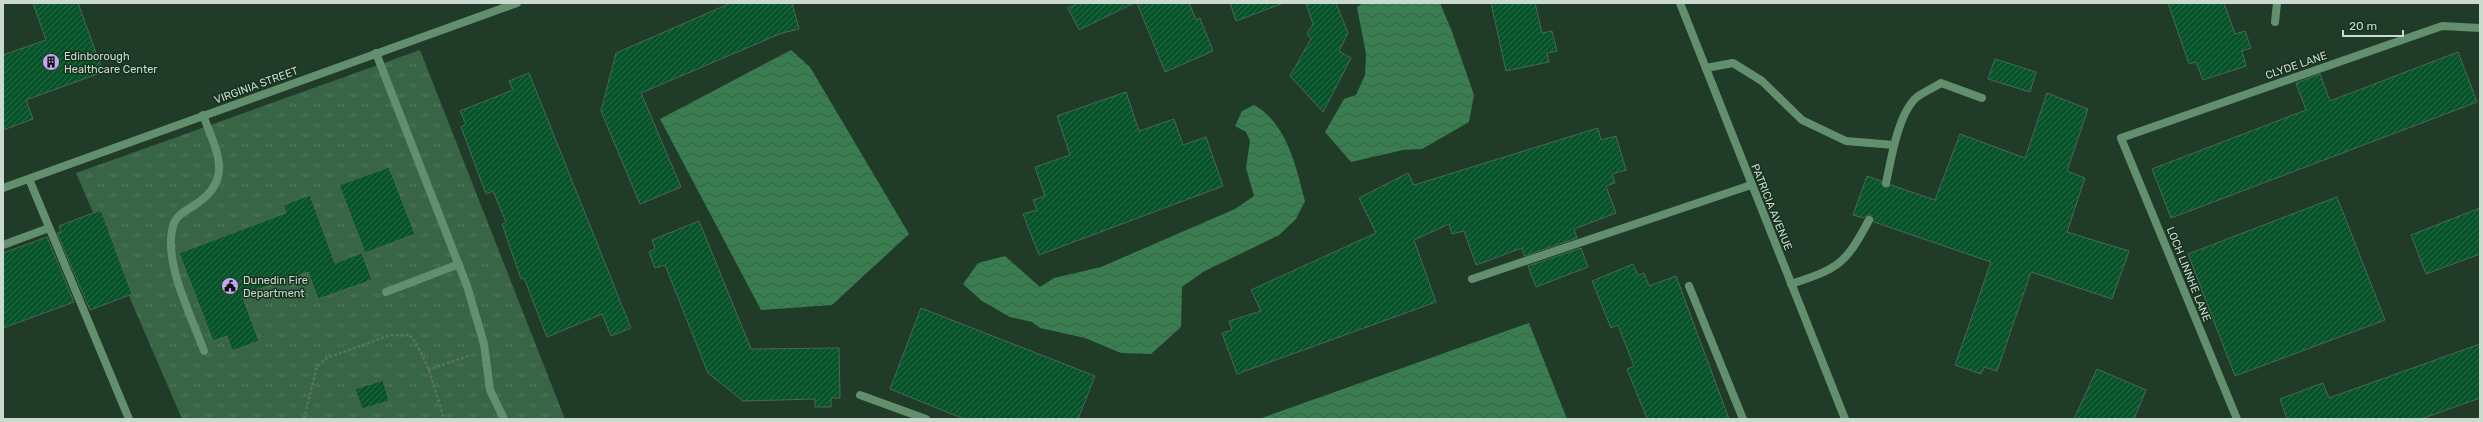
<svg xmlns="http://www.w3.org/2000/svg" width="2483" height="422" viewBox="0 0 2483 422" font-family="Rubik,sans-serif">
  <style>
    .grass { fill: url(#grass-tufts) }
    .water { fill: url(#water-waves) }
    .building { fill: url(#building-hatch); stroke: #4b6753 }
    .lines { fill: none; stroke-linecap: round; stroke-linejoin: round }
    .path { stroke: #5a7261; stroke-width: 2.5; stroke-dasharray: 3 2; stroke-linecap: butt }
    .service { stroke: #62906f; stroke-width: 8 }
    .minor { stroke: #62906f; stroke-width: 8 }
    .tertiary { stroke: #62906f; stroke-width: 8 }
    .labels { text-anchor: middle; stroke-width: 3; stroke-linejoin: round; paint-order: stroke }
    .poi-label { font-size: 11px; fill: #cadace; stroke: #16311f; text-anchor: start }
    .street-label { font-size: 11px; fill: #cadace; stroke: #16311f }
  </style>
  <defs>
    <pattern id="grass-tufts" width="24" height="20" patternUnits="userSpaceOnUse"><rect width="24" height="20" fill="#376545"/><path d="M3 7l-1-3M5 7V3M7 7l1-3M15 17l-1-3M17 17v-4M19 17l1-3" fill="none" stroke="#537a5f"/></pattern>
    <pattern id="water-waves" width="16" height="10" patternUnits="userSpaceOnUse"><rect width="16" height="10" fill="#397d50"/><path d="M0 5q4-4 8 0t8 0" fill="none" stroke="#3b6248"/></pattern>
    <pattern id="building-hatch" width="6" height="6" patternUnits="userSpaceOnUse"><rect width="6" height="6" fill="#07542a"/><path d="M-1 1l2-2M0 6l6-6M5 7l2-2" fill="none" stroke="#2a6c48"/></pattern>
  </defs>
  <rect width="100%" height="100%" fill="#203b28"/>
  <path class="grass" d="M420,50L565,419H182L76,173Z"/>
  <g class="water">
    <path d="M1363,3H1440L1451,29L1474,95L1469,122L1422,149L1403,150L1351,162L1325,132L1344,99L1356,95L1365,75L1366,54L1357,7Z"/>
    <path d="M791,50L810,67L909,234L832,305L761,310L660,119Z"/>
    <path d="M1254,105C1287,123 1296,167 1305,201L1296,219L1279,235L1203,272L1182,287L1181,327L1151,354L1121,353L1085,338L1040,328L1032,322L1010,317L982,301L963,284L978,263L1005,256L1040,287L1054,278L1101,267L1235,209L1254,196L1246,168L1250,141L1246,132L1235,126L1242,111Z"/>
    <path d="M1529,323L1567,419H1259Z"/>
  </g>
  <g class="building">
    <path d="M33,3H78L103,72L26,100L33,119L3,130V55L46,40Z"/>
    <path d="M731,3H792L799,29L782,33L641,93L681,187L640,204L601,111L616,53Z"/>
    <path d="M1079,3H1134L1079,30L1068,8Z"/>
    <path d="M1137,3H1189L1196,20L1200,18L1213,51L1165,72Z"/>
    <path d="M1230,3H1280L1281,4L1236,21Z"/>
    <path d="M1306,3H1336L1348,33L1339,51L1351,58L1323,112L1290,76L1311,39L1307,34L1313,24Z"/>
    <path d="M1491,3H1535L1542,33L1552,31L1557,51L1547,53L1549,62L1506,71Z"/>
    <path d="M2168,3H2224L2235,34L2245,31L2251,48L2242,51L2246,66L2203,80L2196,62L2189,64Z"/>
    <path d="M2458,52L2477,102L2171,218L2152,169L2306,110L2296,83L2320,74L2330,101Z"/>
    <path d="M1995,59L2036,72L2030,92L1988,79Z"/>
    <path d="M529,73L631,328L611,336L602,314L547,337L524,278L521,279L502,224L506,222L493,191L486,194L461,127L466,124L460,111L513,90L509,81Z"/>
    <path d="M1126,92L1139,131L1174,119L1183,145L1206,137L1223,186L1039,255L1023,214L1037,210L1033,200L1045,196L1035,167L1070,155L1057,116Z"/>
    <path d="M2047,93L2088,109L2067,171L2085,178L2067,232L2129,251L2112,299L2031,272L1997,371L1984,367L1981,374L1955,365L1991,262L1874,222L1871,215H1867L1864,218L1853,215L1867,176L1881,181L1885,188L1891,185L1935,200L1960,134L2025,158Z"/>
    <path d="M1598,128L1601,140L1616,136L1626,170L1612,174L1615,183L1606,186L1616,213L1574,229L1577,238L1524,256L1522,248L1476,265L1464,231L1452,234L1449,224L1414,240L1436,302L1237,374L1222,333L1232,330L1229,321L1261,311L1251,290L1376,233L1359,198L1408,173L1414,185Z"/>
    <path d="M389,167L415,234L365,253L339,185Z"/>
    <path d="M310,195L335,263L362,253L372,280L318,299L308,272L242,295L259,341L232,351L227,336L213,341L179,253L286,213L283,205Z"/>
    <path d="M2337,197L2385,320L2235,376L2188,254Z"/>
    <path d="M2480,208V254L2426,274L2411,235Z"/>
    <path d="M101,210L132,294L90,310L57,233L61,232L59,226Z"/>
    <path d="M699,221L751,349L839,348L840,398H831V407H815V399L743,401L708,373L665,265L655,268L649,252L655,249L652,240Z"/>
    <path d="M47,237L74,302L3,328V253Z"/>
    <path d="M1581,248L1588,267L1536,287L1528,266Z"/>
    <path d="M1633,264L1638,275L1644,273L1649,286L1676,276L1729,419H1647L1627,369L1634,366L1618,325L1611,328L1592,281Z"/>
    <path d="M921,308L1095,376L1078,419H964L890,389Z"/>
    <path d="M2480,344V398L2421,419H2287L2280,399L2323,383L2329,398Z"/>
    <path d="M2097,369L2146,390L2134,419H2074Z"/>
    <path d="M383,380L389,401L362,409L355,389Z"/>
  </g>
  <g class="lines">
    <g class="path">
      <path d="M428,370L471,355"/>
      <path d="M304,419L317,366L327,358L390,335H410C428,358 435,391 444,419"/>
    </g>
    <g class="service">
      <path d="M376,53L467,286L484,344L490,390L504,419"/>
      <path d="M1706,68L1733,63L1762,81L1802,120L1846,141L1894,145"/>
      <path d="M203,115C215,148 234,177 199,202C190,209 179,212 174,223C161,259 192,317 204,351"/>
      <path d="M29,179L129,419"/>
      <path d="M1886,183C1891,160 1898,113 1917,97C1924,92 1933,88 1941,83L1982,98"/>
      <path d="M3,245L49,228"/>
      <path d="M1472,279L1751,185"/>
      <path d="M1791,284C1839,268 1845,265 1869,220"/>
      <path d="M1689,286L1743,419"/>
      <path d="M386,292L459,264"/>
      <path d="M860,395L926,419"/>
    </g>
    <g class="minor">
      <path d="M2275,22L2277,3"/>
      <path d="M2237,419L2121,138L2442,26L2480,28"/>
    </g>
    <g class="tertiary">
      <path d="M1680,3L1845,419"/>
      <path d="M3,188L517,3"/>
    </g>
  </g>
  <defs>
    <g id="building-disc" transform="scale(0.9)"><circle r="9.5" fill="#c5a7f1" stroke="#16311f"/><path d="M-4-6H4V6H1V3H-1V6H-4ZM-2.5-4.3h1.7v1.8h-1.7ZM.8-4.3h1.7v1.8H.8ZM-2.5-1h1.7V.8h-1.7ZM.8-1h1.7V.8H.8Z" fill="#111"/></g>
    <g id="civic-disc" transform="scale(0.9)"><circle r="9.5" fill="#c5a7f1" stroke="#16311f"/><path d="M-.6-6.5H3V-4.5H.6V-3L4-1V1h2V6H-6V1h2V-1L-.6-3ZM-1.2 2.5V6h2.4V2.5Z" fill="#111"/></g>
  </defs>
  <g fill-rule="evenodd">
    <use href="#building-disc" x="51" y="62"/>
    <use href="#civic-disc" x="230" y="286"/>
  </g>
  <g class="labels">
    <g class="poi-label">
      <text x="64" y="60">Edinborough<tspan x="64" dy="13">Healthcare Center</tspan></text>
      <text x="243" y="284">Dunedin Fire<tspan x="243" dy="13">Department</tspan></text>
    </g>
    <g class="street-label">
      <text transform="translate(2296 65) rotate(-19)" y="4">CLYDE LANE</text>
      <text transform="translate(256 85) rotate(-20)" y="4">VIRGINIA STREET</text>
      <text transform="translate(1772 207) rotate(68)" y="4">PATRICIA AVENUE</text>
      <text transform="translate(2189 274) rotate(68)" y="4">LOCH LINNHE LANE</text>
    </g>
  </g>
  <rect width="2483" height="422" fill="none" stroke="#cadace" stroke-width="8"/>
  <path d="M2343 30v6h60v-6" fill="none" stroke="#cadace" stroke-width="2"/>
  <text x="2349" y="30" font-size="12" fill="#cadace" stroke="#16311f" stroke-width="3" paint-order="stroke">20 m</text>
</svg>
